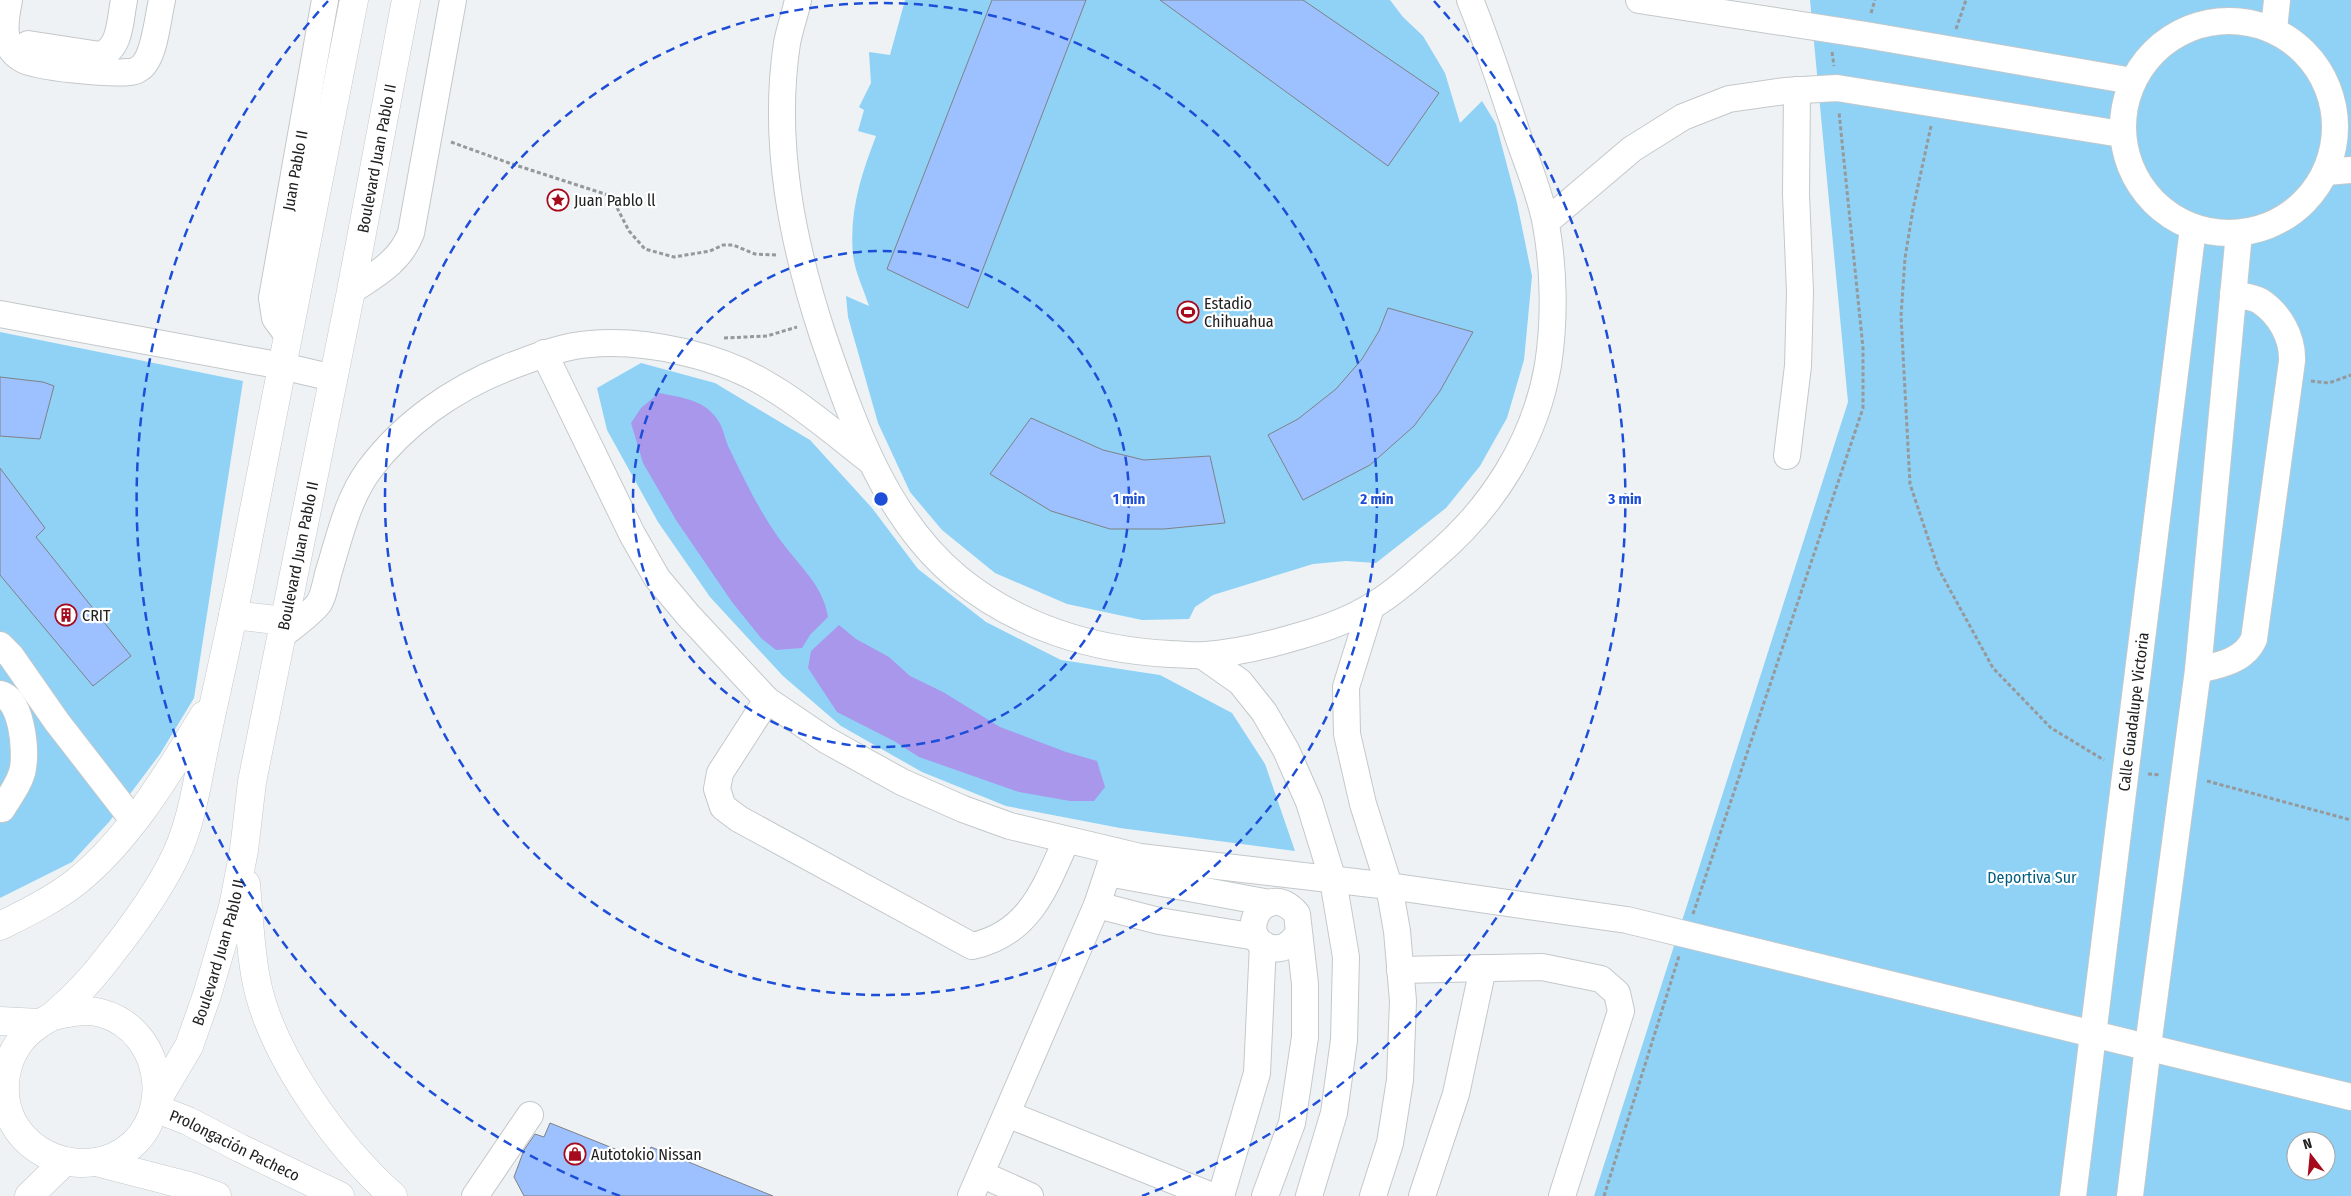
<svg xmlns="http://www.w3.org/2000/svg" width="2351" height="1196" viewBox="0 0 2351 1196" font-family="'Fira Sans Condensed',sans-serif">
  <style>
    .green { fill: #8fd2f5; fill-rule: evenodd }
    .water { fill: #a897eb }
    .building { fill: #9dc0ff; stroke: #7f8185 }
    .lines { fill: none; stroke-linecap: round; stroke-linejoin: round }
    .minor-casing { stroke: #c3c8ca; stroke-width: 28 }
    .major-casing { stroke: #c3c8ca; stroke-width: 29 }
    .path { stroke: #96999b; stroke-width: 3; stroke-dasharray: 4 2.5; stroke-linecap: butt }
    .minor { stroke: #fff; stroke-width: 26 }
    .major { stroke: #fff; stroke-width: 28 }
    .ring { fill: none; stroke: #1d4ed8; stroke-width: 2.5; stroke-dasharray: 9 6 }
    .labels { text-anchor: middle; stroke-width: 4.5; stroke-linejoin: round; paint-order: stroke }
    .street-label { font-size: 16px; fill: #202122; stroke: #fff }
    .poi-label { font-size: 16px; fill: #202122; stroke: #fff; text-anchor: start }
    .park-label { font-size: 16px; fill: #025e80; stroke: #fff }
    .centre { fill: #1d4ed8; stroke: #fff; stroke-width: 2.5 }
    .ring-label { font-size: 15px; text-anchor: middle; font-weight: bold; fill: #1d4ed8; stroke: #fff; stroke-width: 4.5; stroke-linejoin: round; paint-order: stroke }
  </style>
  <rect width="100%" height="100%" fill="#eef2f5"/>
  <g class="green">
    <path d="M905,0H1390L1403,17L1423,36L1445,73L1460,123L1482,101L1496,124L1517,203L1532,276L1524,360L1507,418L1480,466L1446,508L1376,563L1346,561L1313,564L1213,595L1195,607L1189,619L1142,620L1067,604L995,573L942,530L910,492L878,423L848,317L846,296L869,306C864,290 855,272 853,255C849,212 861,175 876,136L858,131L864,110L859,107L871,83L869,52L890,55Z"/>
    <path d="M1810,0H2351V1196H1594L1848,402ZM2296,1141H2326V1171H2296Z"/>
    <path d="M0,332L243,381L194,698L160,754L109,822L72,862L0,898Z"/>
    <path d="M641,363L715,383L810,440L872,508L918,569L986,622L1061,660L1160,675L1232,713L1265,764L1295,851L1120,828L1006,806L922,772L841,726L783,676L710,597L658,522L607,430L597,388Z"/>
  </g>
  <g class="water">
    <path d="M659,393C674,396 697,399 709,410C725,425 722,433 730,450C743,477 757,506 774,531C793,561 823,582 828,617L810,635L802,648L776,650L761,638L732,602L676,520L643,463L631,423L641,408Z"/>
    <path d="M839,625L856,639L889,657L910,676L943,692L1000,727L1066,752L1097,761L1105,787L1094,801H1070L1019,792L919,757L894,741L837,712L808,668L811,651Z"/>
  </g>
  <g class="building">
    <path d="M992,0H1086L968,308L887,269Z"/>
    <path d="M1160,0H1303L1439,93L1388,166Z"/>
    <path d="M1388,308L1473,332L1440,391L1414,426L1370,465L1303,500L1268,435L1298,419L1336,389L1362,359L1379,331Z"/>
    <path d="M0,377L43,382L54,386L40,439L0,436Z"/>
    <path d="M1031,418L1103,450L1144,460L1210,456L1225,523L1164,529H1110L1051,511L990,474Z"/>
    <path d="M0,468L45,528L36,537L131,656L93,686L0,575Z"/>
    <path d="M550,1123L645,1161L651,1147L773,1196H524L514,1177L524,1150L535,1134L544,1137Z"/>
  </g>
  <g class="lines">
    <g class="minor-casing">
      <g id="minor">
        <path d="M9,0C5,20 0,47 22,59C37,68 110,74 129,72C135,72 142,68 145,63C155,50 158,17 162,0"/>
        <path d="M798,0C795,14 790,28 787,43C772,142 792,242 823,336C853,423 885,518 958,578C1018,627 1093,650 1170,654C1181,654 1193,656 1205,655C1236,653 1269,645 1299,636C1324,629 1350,620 1372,606C1394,593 1415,574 1434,557C1492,508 1535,441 1548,365C1555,320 1554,269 1546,225C1541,194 1523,154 1514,124C1500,83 1487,41 1470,0"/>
        <path d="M1639,0L1866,35L2132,81"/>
        <circle cx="2229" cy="127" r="106"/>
        <path d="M2274,30L2277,0"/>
        <path d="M28,44L100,55C121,49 120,19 124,0"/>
        <path d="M2326,172L2351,170"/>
        <path d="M1546,222L1632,149L1683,117L1729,99L1785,91L1837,88L2121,134"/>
        <path d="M351,291C375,275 400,262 411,233L453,0"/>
        <path d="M0,314L282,366L333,378"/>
        <path id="s1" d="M288,336L275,318L272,298L325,0"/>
        <path d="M544,353L632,534L657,578L688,615L767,700L826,740L902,782L963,809L1010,826L1140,857L1389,886L1627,920L2351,1097"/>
        <path d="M1787,456L1798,366L1800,292L1796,194L1797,90"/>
        <path d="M1371,607L1346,687L1347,734L1363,804L1389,886L1397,931L1403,1001L1400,1080L1390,1143L1373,1196"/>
        <path d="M281,636C292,627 312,613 319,603C324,595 326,582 328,574C339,539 347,500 369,470C403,424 453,389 506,368C533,358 561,346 590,344C647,339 722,356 771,387C806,408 837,435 869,460"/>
        <path d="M0,645L11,656L57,722L133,820"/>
        <path d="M1203,656L1240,682L1264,712L1286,750L1309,802L1333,880L1346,957L1344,1040L1334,1113L1309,1196"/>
        <path d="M2198,670C2220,665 2244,661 2254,639L2292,361C2293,338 2280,314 2260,301C2253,297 2242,296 2233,294"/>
        <path d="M0,694C22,699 26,749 23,768C21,782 9,797 2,809"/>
        <path d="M767,700L720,773L717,789L723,807L739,819L972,946C1029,934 1045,888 1066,841"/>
        <path d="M1108,873L1270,903"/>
        <path d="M1097,905L1159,921L1256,937"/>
        <path d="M1400,970L1542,967L1601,979L1617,993L1621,1011L1562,1196"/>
        <path d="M1007,1114L1212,1196"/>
        <path d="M981,1174L1030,1196"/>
        <path d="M475,1196L530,1115"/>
        <path d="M971,1196L1097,905L1115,851"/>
        <path d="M1221,1196L1257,1073L1263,944"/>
        <path d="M1265,1196L1292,1123L1305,1037V984L1297,914C1263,875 1232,942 1273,948C1284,950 1292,943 1298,934"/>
        <path d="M1422,1196L1456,1094L1483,968"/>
        <path id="s2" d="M2073,1196L2193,228"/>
        <path d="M2130,1196L2148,1046L2198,670L2239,233"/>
      </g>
    </g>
    <g class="major-casing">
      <g id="major">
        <path d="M233,615L284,621"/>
        <path d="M246,884C249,916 250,948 256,979C270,1054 337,1146 393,1196"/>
        <path d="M0,926C26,913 53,900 76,882C129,840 169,772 204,715"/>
        <path d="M54,1016C70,1012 85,1009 101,1013C168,1031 177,1129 113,1157C62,1178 1,1141 5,1084C6,1060 18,1038 38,1025C44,1020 52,1018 57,1012C76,996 95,975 110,955C133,926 159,890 175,857C192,822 197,782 205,744C217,688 230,632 241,576C278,384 316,192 354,0"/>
        <path d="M0,1021L40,1023"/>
        <path id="s3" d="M157,1100L189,1046L207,995L233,907L244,850L252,782L351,291L406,0"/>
        <path id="s4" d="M155,1108L188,1121L240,1148L340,1196"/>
        <path d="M96,1162L189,1186L217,1196"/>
        <path d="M29,1196L64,1162"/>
      </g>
    </g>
    <g class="path">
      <path d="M1871,13L1875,0"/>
      <path d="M1956,29L1966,0"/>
      <path d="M1832,52L1834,66"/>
      <path d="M1931,126L1913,209L1905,258L1901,316L1910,484L1938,568L1993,668L2051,728L2104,760"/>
      <path d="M451,142L509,163L611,196L629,231L645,249L674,257L710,251L723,245H733L755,254L776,255"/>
      <path d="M724,338L767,336L797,327"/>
      <path d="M2311,381L2329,383L2351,375"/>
      <path d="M2148,774L2161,775"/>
      <path d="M2207,781L2351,820"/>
      <path d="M1693,914L1863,408V348L1839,112"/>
      <path d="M1604,1196L1679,956"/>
    </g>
    <use href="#minor" class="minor"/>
    <use href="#major" class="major"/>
  </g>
  <g class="ring">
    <circle cx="881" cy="499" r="248"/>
    <circle cx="881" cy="499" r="496"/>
    <path d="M620 1196A744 744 0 0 1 328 1M1434 1A744 744 0 0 1 1142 1196"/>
  </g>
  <defs>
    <g id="sight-ring" transform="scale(1.125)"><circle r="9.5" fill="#fff" stroke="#a50b1d" stroke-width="1.5"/><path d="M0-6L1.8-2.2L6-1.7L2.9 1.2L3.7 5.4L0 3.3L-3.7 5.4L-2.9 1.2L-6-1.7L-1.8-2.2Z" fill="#a50b1d"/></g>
    <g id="stadium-ring" transform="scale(1.125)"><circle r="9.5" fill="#fff" stroke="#a50b1d" stroke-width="1.5"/><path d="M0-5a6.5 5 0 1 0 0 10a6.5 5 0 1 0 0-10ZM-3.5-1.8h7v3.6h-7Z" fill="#a50b1d"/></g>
    <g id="building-ring" transform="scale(1.125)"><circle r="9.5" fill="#fff" stroke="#a50b1d" stroke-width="1.5"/><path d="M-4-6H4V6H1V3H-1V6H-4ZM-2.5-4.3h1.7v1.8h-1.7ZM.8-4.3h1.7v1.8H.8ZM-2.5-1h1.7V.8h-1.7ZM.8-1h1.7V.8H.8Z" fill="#a50b1d"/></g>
    <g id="shop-ring" transform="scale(1.125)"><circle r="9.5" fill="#fff" stroke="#a50b1d" stroke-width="1.5"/><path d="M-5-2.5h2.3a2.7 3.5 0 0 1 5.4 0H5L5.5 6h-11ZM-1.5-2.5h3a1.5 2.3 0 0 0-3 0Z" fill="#a50b1d"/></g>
  </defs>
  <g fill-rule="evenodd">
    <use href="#sight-ring" x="558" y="200"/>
    <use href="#stadium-ring" x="1188" y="312"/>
    <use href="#building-ring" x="66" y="615"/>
    <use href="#shop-ring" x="575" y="1154"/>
  </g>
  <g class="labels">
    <g class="street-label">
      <text dy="6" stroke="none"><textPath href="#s3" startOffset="971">Boulevard Juan Pablo II</textPath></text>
      <text dy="6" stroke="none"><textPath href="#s1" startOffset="172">Juan Pablo II</textPath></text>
      <text dy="6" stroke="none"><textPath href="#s3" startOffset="566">Boulevard Juan Pablo II</textPath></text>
      <text dy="6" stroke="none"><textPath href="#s2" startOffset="488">Calle Guadalupe Victoria</textPath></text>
      <text dy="6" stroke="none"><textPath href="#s3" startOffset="161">Boulevard Juan Pablo II</textPath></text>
      <text dy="6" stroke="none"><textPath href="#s4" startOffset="88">Prolongación Pacheco</textPath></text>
    </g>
    <g class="poi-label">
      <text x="574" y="206">Juan Pablo ll</text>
      <text x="1204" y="309">Estadio<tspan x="1204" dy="18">Chihuahua</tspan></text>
      <text x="82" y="621">CRIT</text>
      <text x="591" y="1160">Autotokio Nissan</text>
    </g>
    <g class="park-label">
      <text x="2032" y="883">Deportiva Sur</text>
    </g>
  </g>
  <circle cx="881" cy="499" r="8" class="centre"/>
  <g class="ring-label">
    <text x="1129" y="504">1 min</text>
    <text x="1377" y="504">2 min</text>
    <text x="1625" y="504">3 min</text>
  </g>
  <g transform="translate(2311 1156) rotate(344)"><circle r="24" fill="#ffffff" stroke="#a6a6a7"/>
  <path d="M0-4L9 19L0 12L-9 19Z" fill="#a50b1d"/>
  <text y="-8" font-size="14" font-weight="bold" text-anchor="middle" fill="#202122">N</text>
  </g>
</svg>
